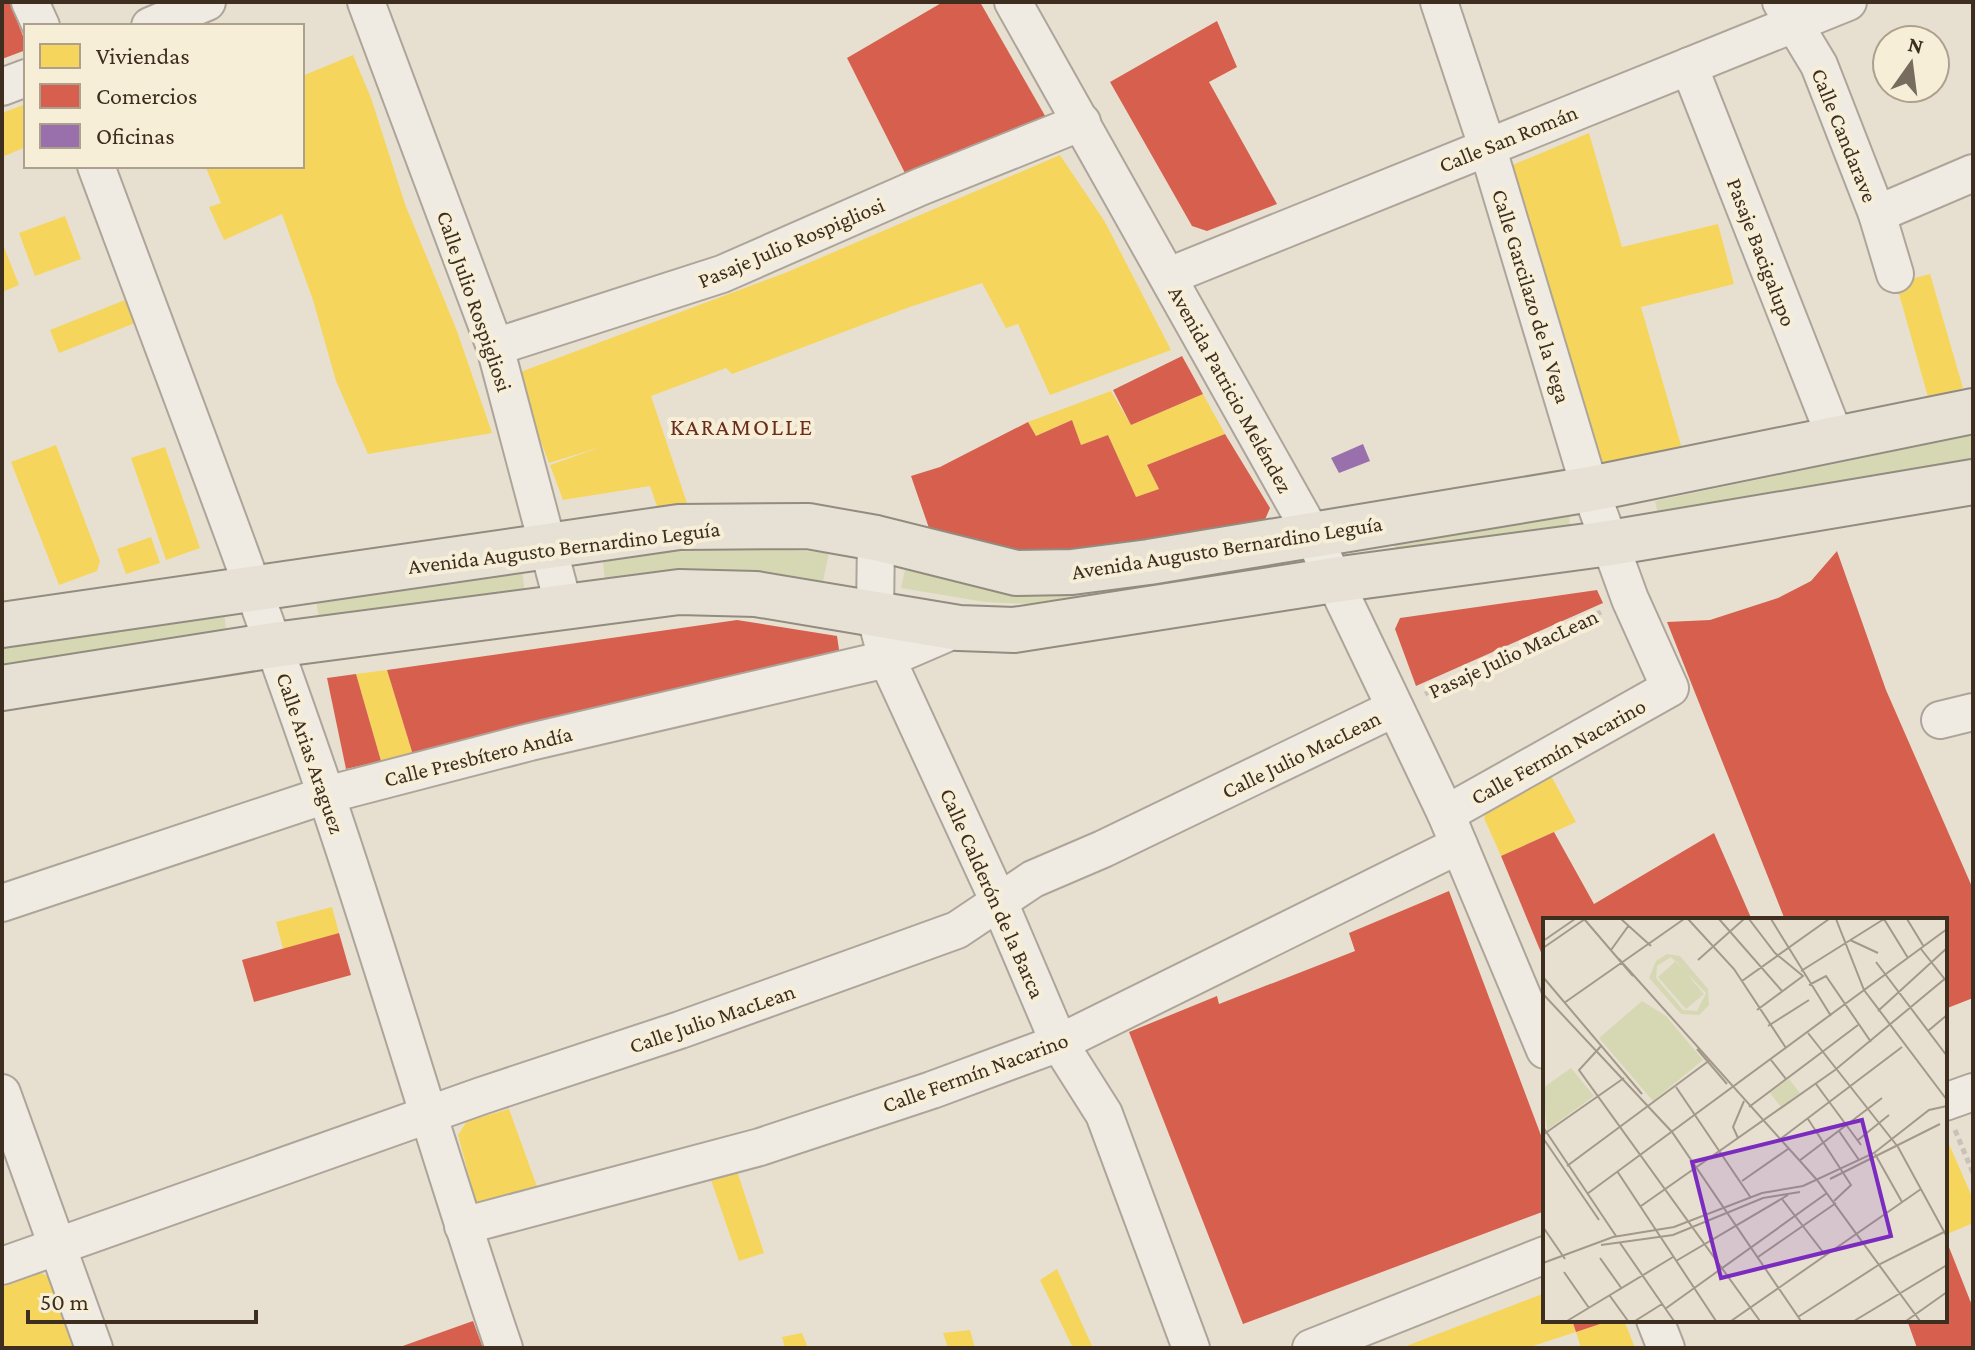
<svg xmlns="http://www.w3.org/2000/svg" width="1975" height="1350" viewBox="0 0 1975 1350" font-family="'Crimson Pro',serif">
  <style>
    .green { fill: #d6d7b3 }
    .homes { fill: #f6d55c }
    .shops { fill: #d6604d }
    .offices { fill: #9970ab }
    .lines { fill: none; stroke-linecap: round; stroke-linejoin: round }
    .minor-casing { stroke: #ada599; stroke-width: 40 }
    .major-casing { stroke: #928b80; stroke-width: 48 }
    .path { stroke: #c8c2b9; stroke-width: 5; stroke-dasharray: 6 4; stroke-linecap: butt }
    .minor { stroke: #efebe3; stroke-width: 36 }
    .major { stroke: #e6e1d4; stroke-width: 44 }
    .labels { text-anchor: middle; stroke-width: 8; stroke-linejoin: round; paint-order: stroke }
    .street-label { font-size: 22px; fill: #3d2e20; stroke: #f7eed8 }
    .neighbourhood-label { font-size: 24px; letter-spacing: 2px; fill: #6b2e1e; stroke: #f7eed8 }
    .inset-road { fill: none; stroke: #a3998a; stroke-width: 2 }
    .view { fill: #7b2cbf; fill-opacity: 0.15; stroke: #7b2cbf; stroke-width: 4 }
    .inset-edge { fill: none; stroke: #3d2e20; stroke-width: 4 }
  </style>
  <rect width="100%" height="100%" fill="#e7e0d1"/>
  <g class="green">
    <path d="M1973,435V460L1659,518L1655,501Z"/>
    <path d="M1570,508L1569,535L1398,559L1394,543Z"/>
    <path d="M729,545L829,553L823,581L734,573L605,580L602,556Z"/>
    <path d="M1280,558L1287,569L1056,605L985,602L901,588L905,570L1001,590Z"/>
    <path d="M522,568L525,596L320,623L315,595Z"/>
    <path d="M224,613L227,636L2,670V640Z"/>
  </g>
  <g class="homes">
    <path d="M353,55L371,98L405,204L457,331L492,433L368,454L336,381L313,300L282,214L224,240L209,207L221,203L205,166H302V76Z"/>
    <path d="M26,104V147L2,157V113Z"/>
    <path d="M1589,133L1622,247L1718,224L1734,284L1641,307L1683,452L1596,469L1503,169Z"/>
    <path d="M1060,155L1105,222L1171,350L1050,395L1018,324L1006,328L982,283L907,308L732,374L726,368L651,396L688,506L658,509L650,486L563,500L550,465L601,447L549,463L515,374L785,273Z"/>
    <path d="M65,216L81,259L35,276L19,233Z"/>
    <path d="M2,242L19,285L2,292Z"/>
    <path d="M1930,274L1963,388L1928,397L1896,283Z"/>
    <path d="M125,300L135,323L59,353L50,330Z"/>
    <path d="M1111,391L1131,425L1203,394L1225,434L1147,465L1159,489L1136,497L1108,435L1081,445L1072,420L1036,436L1028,422Z"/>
    <path d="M56,445L100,561L97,571L59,585L11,462Z"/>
    <path d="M165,447L200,548L166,560L131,458Z"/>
    <path d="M151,537L160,563L126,574L117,549Z"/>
    <path d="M387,670L413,755L381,761L356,674Z"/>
    <path d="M1549,772L1576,822L1501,856L1484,818L1490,802Z"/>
    <path d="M332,907L339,933L283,949L276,922Z"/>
    <path d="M509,1109L539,1192L490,1205L476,1203L458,1135L467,1121Z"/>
    <path d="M1945,1135L1973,1199V1223L1945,1235Z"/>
    <path d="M736,1168L764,1253L739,1261L710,1177Z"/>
    <path d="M1057,1269L1093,1348H1073L1040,1280Z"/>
    <path d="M41,1273L49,1277L73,1348H2V1287Z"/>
    <path d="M1545,1293V1320H1572L1576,1332L1611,1320H1624L1635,1348H1581L1576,1332L1527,1348H1401Z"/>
    <path d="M970,1330L975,1348H948L943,1333Z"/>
    <path d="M802,1333L808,1348H785L782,1337Z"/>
  </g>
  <g class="shops">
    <path d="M2,2H10L26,44V50L2,59Z"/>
    <path d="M943,2H980L1052,128L911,185L847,58Z"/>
    <path d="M1217,21L1237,67L1209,82L1277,204L1207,231L1192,226L1110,82Z"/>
    <path d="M1182,356L1203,394L1131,425L1113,390Z"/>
    <path d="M1072,420L1081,445L1108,435L1136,497L1159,489L1147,465L1225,434L1270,508L1264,522L1152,543L1009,554L930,531L911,476L940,467L1028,422L1036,436Z"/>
    <path d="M1837,551L1886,690L1973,889V998L1945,1009V920H1785L1667,622L1710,620L1778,598L1811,581Z"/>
    <path d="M1597,590L1603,603L1416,686L1395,629L1400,618Z"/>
    <path d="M737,620L837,636L840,656L413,755L387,670Z"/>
    <path d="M356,674L381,761L346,769L327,678Z"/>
    <path d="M1554,832L1594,904L1714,833L1752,920H1545V962L1501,856Z"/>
    <path d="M1449,891L1545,1146V1211L1243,1324L1129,1032L1217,996L1219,1004L1355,951L1349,933Z"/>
    <path d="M339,933L351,975L254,1002L242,960Z"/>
    <path d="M1945,1237L1973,1308V1348H1917L1907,1320H1945Z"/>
    <path d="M1572,1320H1609V1321L1576,1332Z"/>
    <path d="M473,1321L483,1348H397Z"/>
  </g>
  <path class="offices" d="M1363,444L1370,461L1339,473L1331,458Z"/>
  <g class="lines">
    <g class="minor-casing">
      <g id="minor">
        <path d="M30,2L41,26"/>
        <path d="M366,2L495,347L564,607"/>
        <path d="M1013,2L1312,534L1446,814L1545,1050"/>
        <path d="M1439,2L1487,146L1590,489L1630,599L1670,688L1446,814"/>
        <path d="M1781,2L1819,65L1877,214L1895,274"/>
        <path d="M150,26L207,2"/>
        <path d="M1689,66L1835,437"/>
        <path d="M2,87L26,78"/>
        <path d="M96,166C173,374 253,581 325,792C388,976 441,1164 504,1348"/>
        <path d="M1877,214L1973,173"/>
        <path d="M1169,276L1848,2"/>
        <path d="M495,347L722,274L920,187L1082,122"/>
        <path d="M876,538L875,614L887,659L999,902L1059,1043L1104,1114L1191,1348"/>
        <path d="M1940,720L1973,712"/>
        <path d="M2,903L326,795L530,742L887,659L959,628"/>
        <path d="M2,1093L94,1348"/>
        <path d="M1945,1102L1973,1092"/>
        <path d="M463,1226L760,1147L932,1090L1059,1043L1459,845"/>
        <path d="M2,1266L481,1096L680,1030L957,930L1033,879L1103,849L1395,708"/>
        <path d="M1655,1320L1666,1348"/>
        <path d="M1311,1348L1545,1255"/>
      </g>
    </g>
    <g class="major-casing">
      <g id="major">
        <path d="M2,625L679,527L808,526L876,538L1016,573L1072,572L1149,562L1590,489L1973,411"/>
        <path d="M2,688L274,645L679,592L756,594L959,628L1014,630L1334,580L1610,543L1973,482"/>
      </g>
    </g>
    <g class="path">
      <path d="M1425,694L1601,612"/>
      <path d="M1955,1130L1973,1173"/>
    </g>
    <use href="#minor" class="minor"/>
    <use href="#major" class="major"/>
  </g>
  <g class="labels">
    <g class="street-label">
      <text transform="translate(1845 135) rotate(68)" y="8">Calle Candarave</text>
      <text transform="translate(1508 138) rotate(-22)" y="8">Calle San Román</text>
      <text transform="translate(791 242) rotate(-23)" y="8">Pasaje Julio Rospigliosi</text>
      <text transform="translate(1762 252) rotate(69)" y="8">Pasaje Bacigalupo</text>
      <text transform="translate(1532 296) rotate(73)" y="8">Calle Garcilazo de la Vega</text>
      <text transform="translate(475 301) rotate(71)" y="8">Calle Julio Rospigliosi</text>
      <text transform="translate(1231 389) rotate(61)" y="8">Avenida Patricio Meléndez</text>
      <text transform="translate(564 547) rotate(-7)" y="8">Avenida Augusto Bernardino Leguía</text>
      <text transform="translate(1227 547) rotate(-9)" y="8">Avenida Augusto Bernardino Leguía</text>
      <text transform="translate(1513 653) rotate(-25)" y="8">Pasaje Julio MacLean</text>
      <text transform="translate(1558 751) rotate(-29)" y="8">Calle Fermín Nacarino</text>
      <text transform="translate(311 753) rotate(71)" y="8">Calle Arias Araguez</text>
      <text transform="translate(1301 754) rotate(-26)" y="8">Calle Julio MacLean</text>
      <text transform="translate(478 756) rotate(-14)" y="8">Calle Presbítero Andía</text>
      <text transform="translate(993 893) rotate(66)" y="8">Calle Calderón de la Barca</text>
      <text transform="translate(712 1018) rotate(-19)" y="8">Calle Julio MacLean</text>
      <text transform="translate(975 1072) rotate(-20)" y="8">Calle Fermín Nacarino</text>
    </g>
    <g class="neighbourhood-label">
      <text x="742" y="435">KARAMOLLE</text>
    </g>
  </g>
  <g transform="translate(1543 918)">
    <rect width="404" height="404" fill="#e7e0d1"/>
    <path d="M124,36L137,38L165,71L166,87L156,97L138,96L106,60L113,43ZM128,39L163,75L154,93L140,92L113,60L114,48ZM133,43L161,76L143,91L115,59ZM99,83L123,98L160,142L110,183L56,120ZM28,150L51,178L4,212L0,170ZM246,161L257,175L238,189L227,175Z" fill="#d6d7b3" fill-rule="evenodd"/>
    <path class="inset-road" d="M78,1L108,28M145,1L191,51L243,130M176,1L239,73M206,1L232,35L260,58L214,92M228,1L288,98M293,1L321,72L404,182M341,1L365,40M364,1L381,29M42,2L90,58M307,22L335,35M0,23L32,1M0,30L42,1M378,31L404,64M68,32L86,7M76,41L274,262L377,403M155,42L201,1M333,44L404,138M258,53L341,1M0,59L99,176M199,63L286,1M266,67L283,58L328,124M0,76L129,214L258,403M21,85L141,1M335,93L404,30M225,108L266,82M385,113L404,97M265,115L355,229L404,319M59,127L36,152L217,403M154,131L184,166M228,142L243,161M273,166L318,227M133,169L208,280M206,189L315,107M265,201L308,267L291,283M0,209L73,318M296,213L316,242M1,216L81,160M0,220L56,302M195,220L190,209L201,183M236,222L359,129M315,222L346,197M332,236L359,284M256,243L339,180M24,248L167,142M74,253L173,403M287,261L397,206M199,263L245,231M44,276L404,11M239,281L283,338M98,288L292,152L404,59M0,309L22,341M77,325L131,403M58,327L130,317L220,280L257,274M215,339L293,285M57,340L79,371M133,343L245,277M0,345L70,319L131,309L219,275L260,268L331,235L386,192L404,188M21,354L46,390M67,378L85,403M122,391L284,275M255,399L337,346L403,313M24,403L130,339M92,403L119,386M188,403L378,271M311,403L404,347M363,403L404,374"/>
    <path class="view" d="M319,202L348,318L178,360L149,244Z"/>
    <rect width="404" height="404" class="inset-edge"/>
  </g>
  <rect width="1975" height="1350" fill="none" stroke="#3d2e20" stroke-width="8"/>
  <rect x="24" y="24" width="280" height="144" fill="#f7eed8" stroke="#ada18e" stroke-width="2"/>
  <rect x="40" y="44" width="40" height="24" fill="#f6d55c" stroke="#ada18e" stroke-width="2"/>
  <text x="96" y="64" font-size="24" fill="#3d2e20">Viviendas</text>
  <rect x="40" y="84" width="40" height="24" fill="#d6604d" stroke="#ada18e" stroke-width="2"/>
  <text x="96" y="104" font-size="24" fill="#3d2e20">Comercios</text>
  <rect x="40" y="124" width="40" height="24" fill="#9970ab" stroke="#ada18e" stroke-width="2"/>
  <text x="96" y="144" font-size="24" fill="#3d2e20">Oficinas</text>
  <g transform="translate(1911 64) rotate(14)"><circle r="38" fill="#f7eed8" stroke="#ada18e" stroke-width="2"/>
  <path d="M0-6L14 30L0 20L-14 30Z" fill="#786c5e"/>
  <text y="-12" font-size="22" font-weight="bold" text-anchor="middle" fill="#3d2e20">N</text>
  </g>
  <path d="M28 1310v12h228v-12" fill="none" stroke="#3d2e20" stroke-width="4"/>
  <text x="40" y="1310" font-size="24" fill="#3d2e20" stroke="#f7eed8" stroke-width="6" paint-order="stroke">50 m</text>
</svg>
